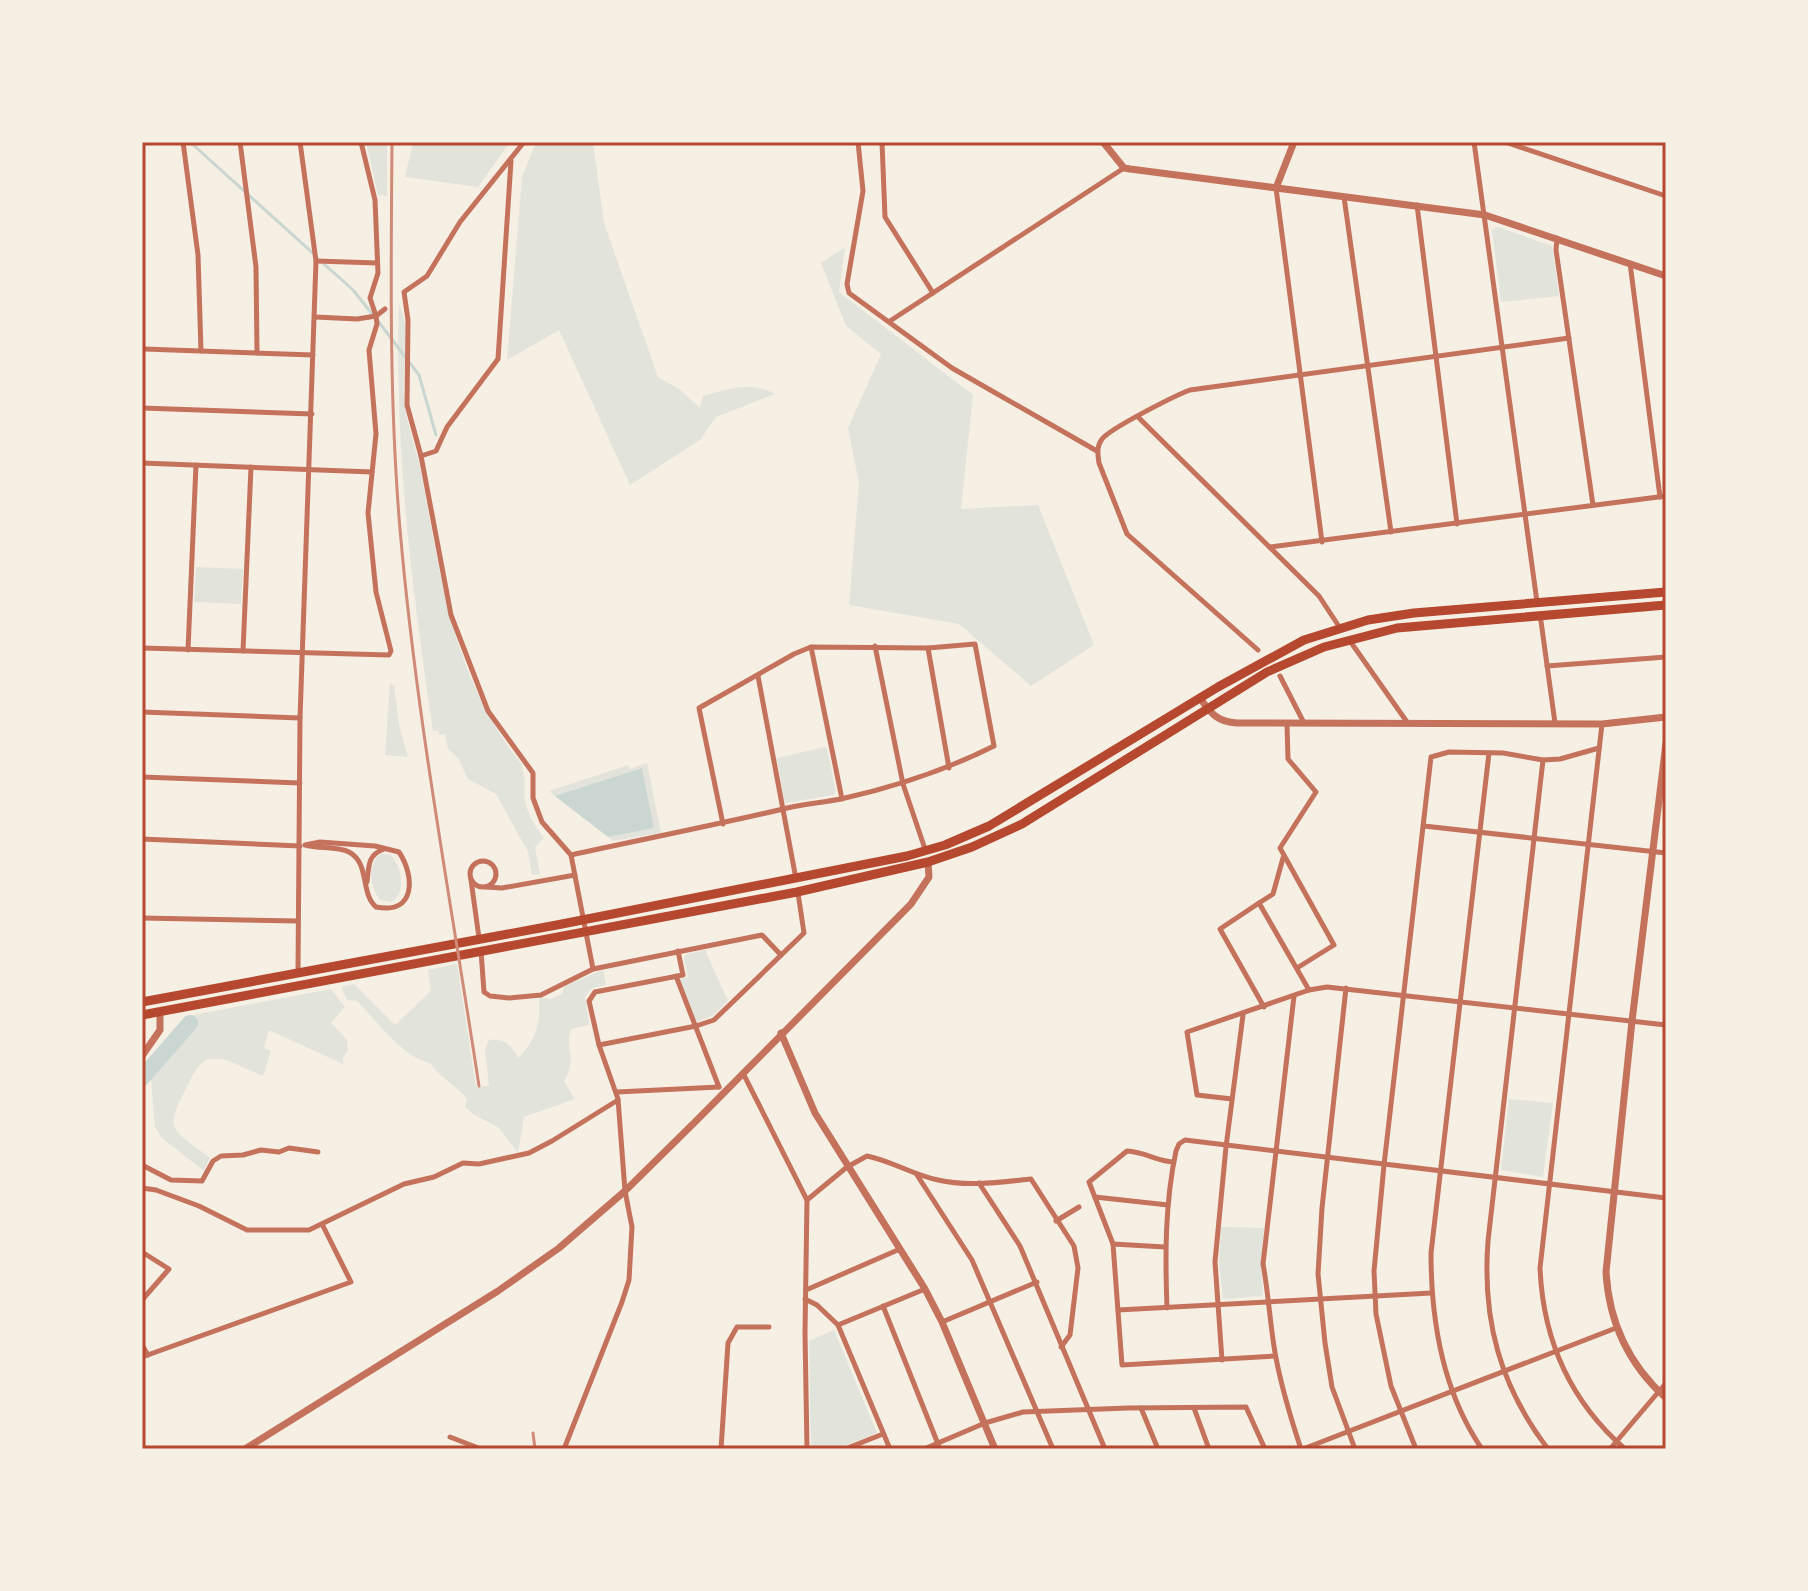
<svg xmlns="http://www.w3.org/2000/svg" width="1808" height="1591" viewBox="0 0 1808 1591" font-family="'Libre Baskerville',serif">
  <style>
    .green { fill: #e2e4dc }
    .water { fill: #c9d6d2 }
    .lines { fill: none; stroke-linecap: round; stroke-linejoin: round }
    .stream { stroke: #c9d6d2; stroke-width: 3 }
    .river { stroke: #c9d6d2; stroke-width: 16 }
    .minor { stroke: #c5725c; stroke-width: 5 }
    .tertiary { stroke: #c5725c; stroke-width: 7 }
    .primary { stroke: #b5482f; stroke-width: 9 }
    .rail { stroke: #cf8b77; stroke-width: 3 }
    .neatline { fill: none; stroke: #b5482f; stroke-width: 3 }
  </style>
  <rect width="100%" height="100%" fill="#f6efe4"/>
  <g class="green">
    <path d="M366,142H401L387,143V196L378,195Z"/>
    <path d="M413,142H510L478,187L405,177Z"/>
    <path d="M536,142H593L604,223L658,377L679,389L700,408L703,396C728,389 752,381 775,394L716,417L700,440L630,485L559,330L507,360L522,177Z"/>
    <path d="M1498,227L1552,246L1559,296L1501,302L1492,230Z"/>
    <path d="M845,247L839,292L973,395L961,509L1038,505L1094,645L1031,686L959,624L849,605L859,483L848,428L881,354L846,326L821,263Z"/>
    <path d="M399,304C414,337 399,372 405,406C408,430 418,453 422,477C442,583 453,679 523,766L521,768C528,778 522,790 525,801C528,815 536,827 544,838L535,847L540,874L532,875L528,852L496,794L468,779L458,758L448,749L445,734L439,735L438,730L433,731C412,590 394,447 399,304Z"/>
    <path d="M196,567L243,569L241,604L194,602Z"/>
    <path d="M390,684L394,685L399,725L408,757L385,755Z"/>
    <path d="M825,747L827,748L836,792L833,795L786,803L784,800L777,758Z"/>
    <path d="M647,763L661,833L613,841L608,837L654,828L642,768L555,796L549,791L628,765L630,769Z"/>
    <path d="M381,854L391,855C402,867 407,894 391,902L380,900C370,887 366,864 381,854Z"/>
    <path d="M705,950L728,1001L712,1016L696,1022L680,979L688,977L684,958L687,954Z"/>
    <path d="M457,964L476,1087L489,1086L485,1050L489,1040C504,1038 512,1046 518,1058C536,1041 541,1022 539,997L551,999L562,994L564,986L603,970L606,985L592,988L585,997L589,1025L571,1029C564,1048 578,1058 564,1081L575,1099L524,1117L518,1153L499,1128L473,1114L465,1107L467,1099C456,1085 440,1078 430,1063C402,1057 377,1021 357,1001L347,1000L341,987L354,984L395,1025L431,991L428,970Z"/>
    <path d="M331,989L345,1007L331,1023L347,1040L348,1050L343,1058V1064L269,1030L264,1048L271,1051L263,1076L224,1059H208C196,1065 192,1077 186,1089C162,1133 175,1130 210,1158L204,1171L162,1138L155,1127L151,1079L148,1076L192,1025L188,1021L171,1040L168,1036L182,1020L193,1015Z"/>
    <path d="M1509,1099L1553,1103L1543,1177L1501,1170Z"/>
    <path d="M1221,1227L1264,1228L1261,1265L1263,1296L1223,1299L1219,1263Z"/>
    <path d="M834,1330L877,1433L836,1449H811L809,1341Z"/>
  </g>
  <path class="water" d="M642,768L654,828L608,837L555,796Z"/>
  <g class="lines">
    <g class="stream">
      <path d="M190,142L315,255"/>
      <path d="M323,263L353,290L373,315"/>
      <path d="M378,321L419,375L436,435"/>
    </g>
    <path class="river" d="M142,1078L190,1023"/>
    <g class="minor">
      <path d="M183,142L198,255L201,351"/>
      <path d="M240,142L256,267L257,353"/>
      <path d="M524,142L460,222L427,276L404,292L408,320L407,405L421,456L451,615L488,711L533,773V798L542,822L571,855L593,969"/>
      <path d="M858,142L863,191L847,284L849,293L952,368L1097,451"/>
      <path d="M882,142L885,217L933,293"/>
      <path d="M1474,142L1537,602"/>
      <path d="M1505,142L1666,196"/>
      <path d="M1276,188L1322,542"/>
      <path d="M1344,197L1391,532"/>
      <path d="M1417,205L1457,524"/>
      <path d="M1557,238L1556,250L1593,505"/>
      <path d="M316,261L377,263"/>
      <path d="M1630,263L1660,497"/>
      <path d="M142,285V397"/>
      <path d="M315,317L357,319L376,316L370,298L378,273L375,200L361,142"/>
      <path d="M890,321L1124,168"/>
      <path d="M144,349L313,355"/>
      <path d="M142,408L312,414"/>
      <path d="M1138,417L1319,596L1340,628"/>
      <path d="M421,456L436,451L447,427L498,359L511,161"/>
      <path d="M142,463L372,472"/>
      <path d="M1270,547L1666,496"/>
      <path d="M1540,614L1555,723"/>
      <path d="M1350,641L1407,722"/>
      <path d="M875,646L903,784L925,849"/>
      <path d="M811,647L842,799"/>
      <path d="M142,648L389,655L391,651L376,592L368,513L376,434L369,350L377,324L376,316L385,309"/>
      <path d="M928,648L949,768"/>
      <path d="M188,650L196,465"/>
      <path d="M1258,650L1127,534L1099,463C1098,455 1096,447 1102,439C1111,428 1174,396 1190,390L1569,338"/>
      <path d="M243,651L251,467"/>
      <path d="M1547,666L1666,657"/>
      <path d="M758,676L796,879"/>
      <path d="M1280,676L1304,723"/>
      <path d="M142,712L300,718"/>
      <path d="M1287,724L1288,759L1316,792L1280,848L1334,945L1297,968"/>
      <path d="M1602,724L1540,1268C1543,1340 1570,1401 1625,1449"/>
      <path d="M1543,760L1488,1241C1482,1320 1500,1386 1548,1449"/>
      <path d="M142,777L300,783"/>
      <path d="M1424,826L1666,853"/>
      <path d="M142,839L300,846"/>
      <path d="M320,842L375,846L399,852C415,876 416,915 376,907C360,893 370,863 349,852C337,846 319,849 305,845Z"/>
      <path d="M571,855C640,840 710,826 779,810C801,804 823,803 845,798C898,786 946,770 994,746L975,644L928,648L811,647L794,654L699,708L723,824"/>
      <path d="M1283,858L1273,894L1259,903L1309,990"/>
      <circle cx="483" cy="874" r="13"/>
      <path d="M471,880L479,938"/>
      <path d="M367,882C369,867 367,855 384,849"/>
      <path d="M486,887L502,888L575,875"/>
      <path d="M1259,903L1220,929L1264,1007"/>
      <path d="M142,918L298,921"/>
      <path d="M481,951L484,992L490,996L509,998L541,995L593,969L762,935L781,955"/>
      <path d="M298,972L300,718L316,261L300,142"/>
      <path d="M676,976L719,1087"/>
      <path d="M1346,988L1322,1208L1318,1274L1325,1343L1332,1387L1355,1449"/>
      <path d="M1294,996L1263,1264C1269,1296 1270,1327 1276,1358C1282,1389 1291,1419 1301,1449"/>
      <path d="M599,1045L696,1026L714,1020L804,933L798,893"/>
      <path d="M743,1073L807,1200L805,1333L807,1449"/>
      <path d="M617,1092L719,1087"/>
      <path d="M1232,1099L1197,1095L1187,1032L1309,990L1327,987L1666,1025"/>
      <path d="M1173,1162C1157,1161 1145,1152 1127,1151L1089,1182L1113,1244L1122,1365L1275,1356"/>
      <path d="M142,1165L171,1180L202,1181L213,1161L221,1156L243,1155L261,1150L279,1152L289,1148L318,1152"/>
      <path d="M917,1175L972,1260L1053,1449"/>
      <path d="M979,1183L1020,1246L1105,1449"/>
      <path d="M142,1188L156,1190L199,1206L247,1230H309L404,1184L434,1177L463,1163L479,1164L529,1153L552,1141L618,1100"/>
      <path d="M1095,1197L1168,1205"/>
      <path d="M807,1200L847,1167L867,1156C892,1161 913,1175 938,1180C968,1187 1001,1182 1031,1179L1074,1246L1078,1268L1070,1335L1061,1347"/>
      <path d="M1056,1221L1079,1207"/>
      <path d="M1113,1244L1165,1247"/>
      <path d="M142,1252L169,1269L142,1300"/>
      <path d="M806,1290L900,1249"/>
      <path d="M805,1299L817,1305L838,1325L890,1449"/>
      <path d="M883,1306L940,1449"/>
      <path d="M1167,1308C1165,1255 1165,1203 1176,1151L1179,1144L1185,1140L1666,1198"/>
      <path d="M1118,1310L1431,1293"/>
      <path d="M942,1322L1037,1282"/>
      <path d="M838,1325L925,1289"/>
      <path d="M142,1345L148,1355"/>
      <path d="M142,1357L351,1282L322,1224"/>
      <path d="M1222,1360L1215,1262L1226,1147L1243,1015"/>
      <path d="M1141,1408L1158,1449"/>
      <path d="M1194,1408L1209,1449"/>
      <path d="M450,1437L481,1449"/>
      <path d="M564,1449L622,1302L629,1280L632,1227L625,1191L618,1099L599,1045L589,1001L595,992L683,975L678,951"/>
      <path d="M721,1449L728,1343L737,1327H769"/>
      <path d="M845,1449L883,1434"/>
      <path d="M924,1449L985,1423L1023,1412L1128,1408L1246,1407L1265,1449"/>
      <path d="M1303,1449L1616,1328"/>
      <path d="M1416,1449L1391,1386L1376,1314L1374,1271L1384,1165L1431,757L1449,752L1503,753L1543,760L1560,759L1599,748"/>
      <path d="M1482,1449C1442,1391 1431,1321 1431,1253L1489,753"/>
      <path d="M1610,1449L1666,1383"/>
    </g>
    <g class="tertiary">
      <path d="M1103,142L1124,168L1130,169L1485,215L1666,276"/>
      <path d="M1276,188L1294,142"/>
      <path d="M1200,698C1211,714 1218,722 1237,723L1602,724L1666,717"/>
      <path d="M1666,743L1632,1021L1606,1272C1609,1323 1628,1364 1666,1398"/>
      <path d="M781,1033L815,1113L925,1289L942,1322L995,1449"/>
      <path d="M142,1056L160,1030V1012"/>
      <path d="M245,1449L498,1291L559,1248L625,1191L696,1121L911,904L929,877L928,862"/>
    </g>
    <g class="primary">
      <path d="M142,1002L562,924L907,856L945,845L989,826L1218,687L1304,640L1368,620L1414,613L1666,592"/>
      <path d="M142,1015L797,892L928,862L972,847L1022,824L1267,672L1324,647L1397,628L1666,605"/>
    </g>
    <g class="rail">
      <path d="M392,142C391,271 389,400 400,529C416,716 451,901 479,1086"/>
      <path d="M533,1433L535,1449"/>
    </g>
  </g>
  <rect width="1808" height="1591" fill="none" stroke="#f6efe4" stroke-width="288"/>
  <rect x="144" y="144" width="1520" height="1303" class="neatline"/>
</svg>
